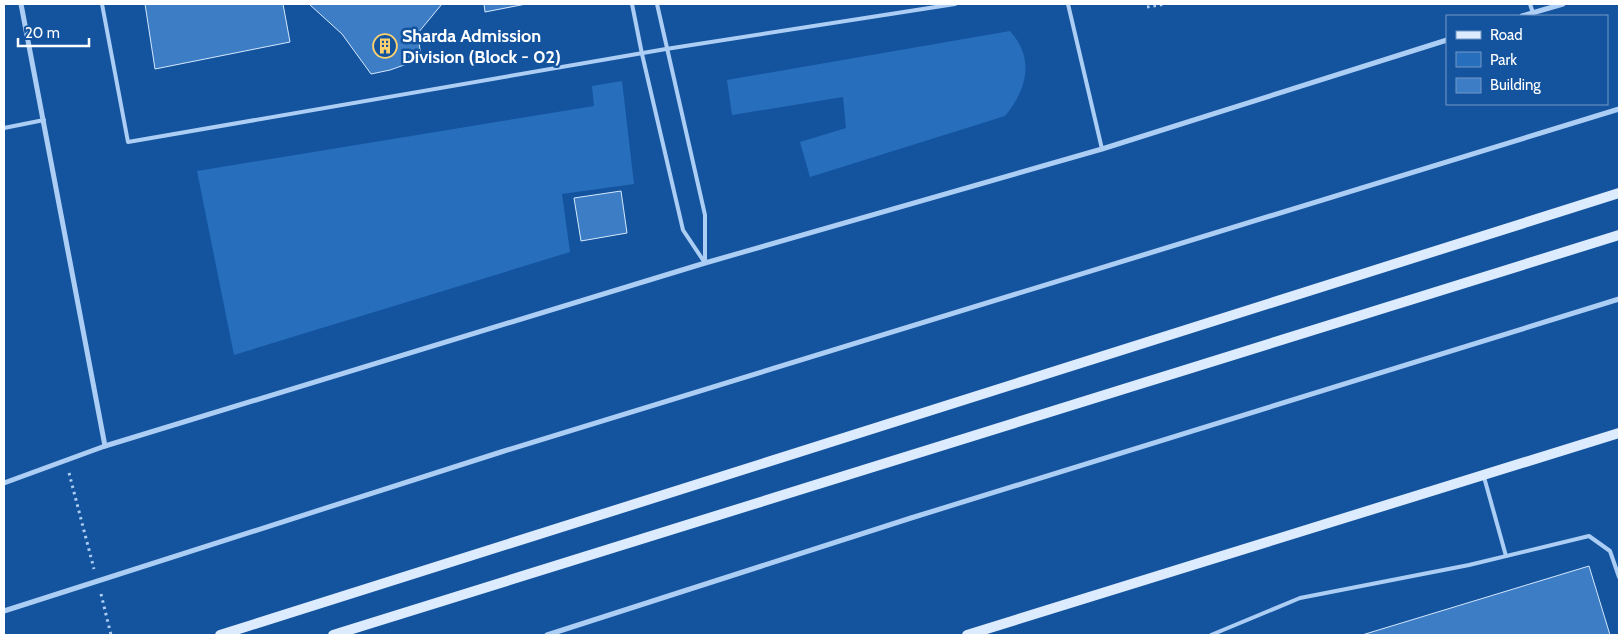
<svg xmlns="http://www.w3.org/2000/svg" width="1623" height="639" viewBox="0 0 1623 639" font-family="Cabin,sans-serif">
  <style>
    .green { fill: #276ebd }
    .building { fill: #3d7dc6; stroke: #d5e8fd }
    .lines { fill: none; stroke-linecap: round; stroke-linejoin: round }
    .path { stroke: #accef4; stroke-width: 3; stroke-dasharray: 2.5 4; stroke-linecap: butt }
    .lane { stroke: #accef4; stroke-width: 4 }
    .street { stroke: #accef4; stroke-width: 5 }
    .secondary { stroke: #dcebfd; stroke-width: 10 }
    .labels { text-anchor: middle; stroke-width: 5; stroke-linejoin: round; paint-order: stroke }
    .poi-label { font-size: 18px; font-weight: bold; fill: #fff; stroke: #14549f; text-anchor: start }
  </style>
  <rect width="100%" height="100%" fill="#14549f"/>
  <g class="green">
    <path d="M1010,31C1035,59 1027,89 1005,116L810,177L800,142L846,128L843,97L732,115L727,80Z"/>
    <path d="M622,81L634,184L562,194L570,252L234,355L197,171L594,106L592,86Z"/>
  </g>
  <g class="building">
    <path d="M145,4H283L290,42L155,69Z"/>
    <path d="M309,4H442L418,33L421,59L390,70L371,74L342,34Z"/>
    <path d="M484,4H526L485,12Z"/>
    <path d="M621,191L627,233L581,241L574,198Z"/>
    <path d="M1589,566L1610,635H1362Z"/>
  </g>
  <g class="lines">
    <g class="path">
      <path d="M1147,7L1166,4"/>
      <path d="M69,473L94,569"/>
      <path d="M101,594L111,635"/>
    </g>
    <g class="lane">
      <path d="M102,4L128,142L666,49L955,4"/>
      <path d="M632,4L642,54L683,230L705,263"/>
      <path d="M657,4L705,215V263"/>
      <path d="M1068,4L1102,149"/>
      <path d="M1530,4L1533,13"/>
      <path d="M4,128L44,120"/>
      <path d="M1484,477L1506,556"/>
      <path d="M1211,635L1300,598L1469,565L1589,536L1610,551L1619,577"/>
    </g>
    <g class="street">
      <path d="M21,4L105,446"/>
      <path d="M1522,16L1563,4"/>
      <path d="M4,483L105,446L705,263L1102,149L1447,40"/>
      <path d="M4,611L501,452L1619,109"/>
      <path d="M547,635L911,518L1619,299"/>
    </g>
    <g class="secondary">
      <path d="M220,635L1619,193"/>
      <path d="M333,635L1619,235"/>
      <path d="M967,635L1619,433"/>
    </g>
  </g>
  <defs>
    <g id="building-ring" transform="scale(1.25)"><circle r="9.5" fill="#14549f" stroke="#ffd26f" stroke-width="1.5"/><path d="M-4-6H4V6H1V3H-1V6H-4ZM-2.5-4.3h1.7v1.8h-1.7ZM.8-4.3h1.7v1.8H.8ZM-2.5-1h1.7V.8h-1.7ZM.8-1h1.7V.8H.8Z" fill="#ffd26f"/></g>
  </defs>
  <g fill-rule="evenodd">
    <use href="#building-ring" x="385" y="46"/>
  </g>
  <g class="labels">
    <g class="poi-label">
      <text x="402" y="42">Sharda Admission<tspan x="402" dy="21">Division (Block - 02)</tspan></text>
    </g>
  </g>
  <rect width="1623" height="639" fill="none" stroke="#ffffff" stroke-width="10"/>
  <rect x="1446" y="15" width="162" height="90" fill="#14549f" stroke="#7298c5"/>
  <rect x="1456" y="31" width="25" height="8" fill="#dcebfd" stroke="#7298c5"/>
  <text x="1490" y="40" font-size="15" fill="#ffffff">Road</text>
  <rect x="1456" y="52" width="25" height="15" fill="#276ebd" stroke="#7298c5"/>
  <text x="1490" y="65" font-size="15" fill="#ffffff">Park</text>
  <rect x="1456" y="78" width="25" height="15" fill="#3d7dc6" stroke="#7298c5"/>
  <text x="1490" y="90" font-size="15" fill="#ffffff">Building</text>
  <path d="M18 38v8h71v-8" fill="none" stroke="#ffffff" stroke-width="2.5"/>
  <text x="25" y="38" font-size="15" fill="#ffffff" stroke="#14549f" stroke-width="4" paint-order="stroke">20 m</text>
</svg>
